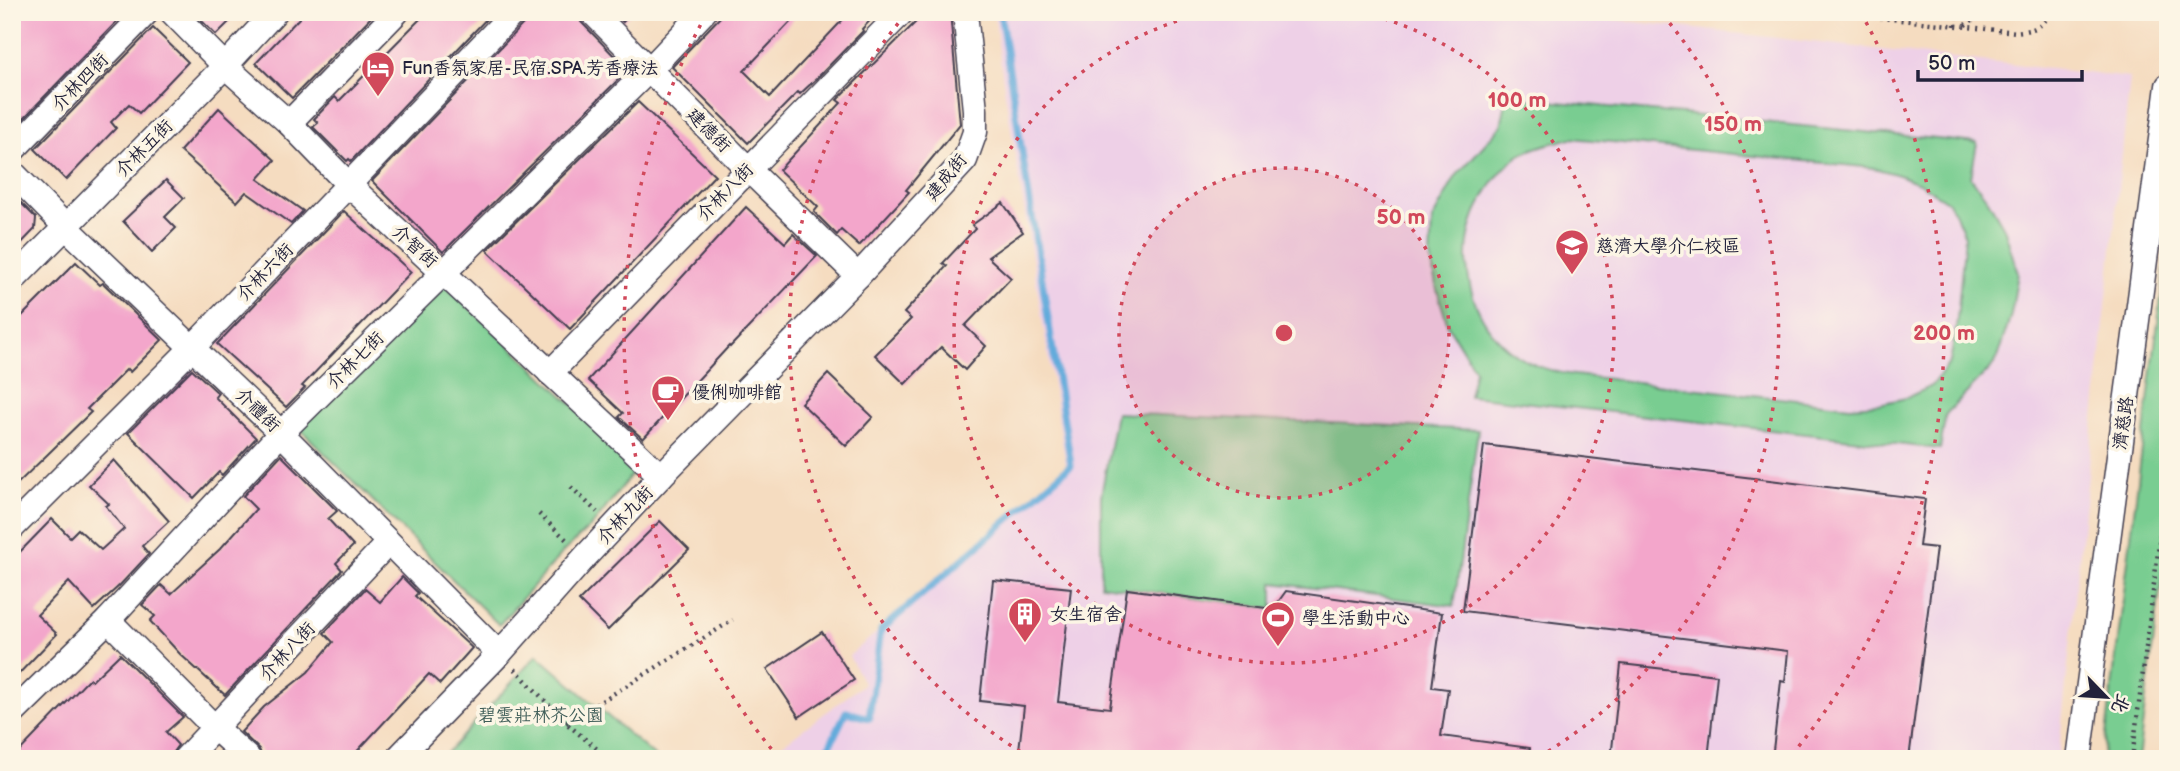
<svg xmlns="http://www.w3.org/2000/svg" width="2180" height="771" viewBox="0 0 2180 771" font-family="'Balsamiq Sans','LXGW WenKai TC',sans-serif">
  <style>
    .built { fill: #eed0e7 }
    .green { fill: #79cd91; stroke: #4e7866; stroke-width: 2; fill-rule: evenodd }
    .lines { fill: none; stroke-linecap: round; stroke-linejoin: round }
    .stream { stroke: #64abdb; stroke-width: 7 }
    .building { fill: #f3a6cb }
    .minor-casing { stroke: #423e4f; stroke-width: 27 }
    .path { stroke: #423e4f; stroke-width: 4.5; stroke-dasharray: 2 5; stroke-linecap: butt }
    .minor { stroke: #fff; stroke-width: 24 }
    .ring { fill: none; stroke: #d1495b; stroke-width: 3.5; stroke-dasharray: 3.5 7 }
    .labels { text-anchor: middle; stroke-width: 7; stroke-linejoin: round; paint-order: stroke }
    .poi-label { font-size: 18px; fill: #22223b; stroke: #fcf5e5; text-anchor: start }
    .street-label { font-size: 18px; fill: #22223b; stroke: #fcf5e5 }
    .park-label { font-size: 18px; fill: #405e59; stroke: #fcf5e5 }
    .centre { fill: #d1495b; stroke: #fcf5e5; stroke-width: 3.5 }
    .ring-label { font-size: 21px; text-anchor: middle; font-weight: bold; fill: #d1495b; stroke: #fcf5e5; stroke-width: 7; stroke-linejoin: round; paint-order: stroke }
  </style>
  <rect width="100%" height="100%" fill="#fcf5e5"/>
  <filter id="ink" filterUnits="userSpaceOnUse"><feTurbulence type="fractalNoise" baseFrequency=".0143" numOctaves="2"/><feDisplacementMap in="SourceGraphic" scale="14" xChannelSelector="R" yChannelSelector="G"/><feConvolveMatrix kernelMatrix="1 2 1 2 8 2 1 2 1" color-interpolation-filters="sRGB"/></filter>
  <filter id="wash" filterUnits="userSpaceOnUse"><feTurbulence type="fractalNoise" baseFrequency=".00686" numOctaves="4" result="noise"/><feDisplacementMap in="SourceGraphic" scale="28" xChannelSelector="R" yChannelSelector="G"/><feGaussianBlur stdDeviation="1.57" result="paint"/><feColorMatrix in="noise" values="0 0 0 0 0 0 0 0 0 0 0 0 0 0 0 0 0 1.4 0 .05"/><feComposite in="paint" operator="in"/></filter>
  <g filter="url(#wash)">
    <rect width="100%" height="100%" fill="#f5dcc0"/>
    <path class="built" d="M994,12H1547L2130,78L2058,759H763L864,684L849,656L1067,471L1003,80Z"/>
    <g class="green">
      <path d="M1507,97L1977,143L1971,178L1988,200L2004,228L2018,273L2011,315L1995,364L1946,414L1940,449L1469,396L1475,370L1448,326L1437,290L1430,257L1432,220L1456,176L1501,126ZM1571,138L1874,168L1899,175L1919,183L1947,201L1954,210L1965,236L1956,329L1950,362L1932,386L1906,398L1879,404L1850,406L1574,375C1554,372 1535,367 1518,356C1469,325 1453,255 1480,204C1490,185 1502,167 1520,155C1535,146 1555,143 1571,138Z"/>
      <path d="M2168,242V530L2138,759H2103Z"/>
      <path d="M444,284L638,466L595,522L564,551L499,625L300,429Z"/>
      <path d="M1116,413L1478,430L1454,606L1273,583V609L1101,585V496Z"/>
      <path d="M537,655L645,748L658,759H441Z"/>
    </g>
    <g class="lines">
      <path class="stream" d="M819,759L827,751L846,712L869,718L881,630L1071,465L1000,12"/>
    </g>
    <g id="blocks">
      <g class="building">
        <path d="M12,12H126L20,122L12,115Z"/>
        <path d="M193,12H239L216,35Z"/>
        <path d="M305,12H376L292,98L256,63Z"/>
        <path d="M427,12H493L351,161L349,159L347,161L313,127L318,123L314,119L335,97L339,101Z"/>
        <path d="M528,12H578L581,22L628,70L443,252L372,181L525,22Z"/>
        <path d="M613,12H632L623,22Z"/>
        <path d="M725,12H800L744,71L770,97L850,12H878L862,29L863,31L816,79L800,94L798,92L748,143L672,67Z"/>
        <path d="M926,12H950L960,124L906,190L909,192L859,246L841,230L837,235L814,212L818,207L779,170L841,103L837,100Z"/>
        <path d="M153,28L188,62L139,113L129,104L111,122L116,128L66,180L35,149Z"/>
        <path d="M638,102L715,175L570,329L487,250Z"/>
        <path d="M219,108L275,160L258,179L303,211L291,224L246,192L237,202L180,151Z"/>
        <path d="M166,180L184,198L165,217L176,228L152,252L123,221Z"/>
        <path d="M12,194L36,218L35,229L12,253Z"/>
        <path d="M1003,203L1023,232L988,257L1011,278L965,326L986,346L965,370L941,347L905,384L875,355L911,319L904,313L947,266L943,263L975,229L972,225Z"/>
        <path d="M746,207L785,243L793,234L817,256L730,347L729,346L643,439L619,417L623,413L588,380Z"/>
        <path d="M344,211L411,272L302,386L305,388L286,407L217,344Z"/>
        <path d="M76,262L100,285L103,283L162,340L130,372L127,369L87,409L91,412L12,489V326Z"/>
        <path d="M192,369L218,393L215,397L256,438L222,475L219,472L194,498L128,433Z"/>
        <path d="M828,374L873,417L846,446L801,403Z"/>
        <path d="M1484,445L1925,499L1919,546L1936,548L1909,759H1772L1781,681L1785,682L1788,651L1463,611Z"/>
        <path d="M281,455L337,511L328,519L353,546L336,563L342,570L225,695L180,654L150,621L155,616L142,605L161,585L171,594L220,549L256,509L243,496Z"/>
        <path d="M114,460L169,521L142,546L149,554L120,585L94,609L69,582L37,615L57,634L12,681V560L52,519L70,537L78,529L101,550L124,529L106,506L109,504L89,485Z"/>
        <path d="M660,521L689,550L608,630L579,601Z"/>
        <path d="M402,577L418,593L415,596L472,648L440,684L429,674L350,759H263L259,749L241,732L264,707L308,672L333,642L324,633L365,589L380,602Z"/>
        <path d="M993,580L1071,588L1058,702L1110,708L1127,589L1273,609L1286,591L1442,613L1432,687L1448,689L1441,736L1530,748L1529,759H1018L1024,706L980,701Z"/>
        <path d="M822,632L854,680L799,717L767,669Z"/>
        <path d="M120,654L183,717L166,732L178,745L170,756L168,759H12L89,679L92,681Z"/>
        <path d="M1621,664L1717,675L1708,759H1611Z"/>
      </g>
    </g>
  </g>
  <g filter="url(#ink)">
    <use href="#blocks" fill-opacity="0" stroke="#423e4f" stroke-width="2"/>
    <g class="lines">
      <g class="minor-casing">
        <g id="minor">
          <path d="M172,12L225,66L289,123L348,184L661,476"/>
          <path d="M592,12L748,169L858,276"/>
          <path d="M289,123L397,12"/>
          <path d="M12,151L147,12"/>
          <path d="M12,172L66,227L281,433L499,654"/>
          <path d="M12,281L225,66L275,12"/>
          <path d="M550,373L902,12"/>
          <path d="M12,528L193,347L514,12"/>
          <path d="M108,620L215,728L249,759"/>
          <path d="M12,714L108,620L281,433L649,70L704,12"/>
          <path d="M185,759L388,543"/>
          <path d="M397,759L499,654L585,557L661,476L858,276L965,160L975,132V110L965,12"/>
          <path d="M2079,759L2168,86"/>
        </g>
      </g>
      <g class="path">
        <path d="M1824,12L2016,32C2031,30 2044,29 2049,12"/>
        <path d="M1965,25L1985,12"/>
        <path d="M1955,26L1956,12"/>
        <path d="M571,487L597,512"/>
        <path d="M539,514L569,542"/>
        <path d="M515,669L566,723L609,759"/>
        <path d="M566,723L733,620"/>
        <path d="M2132,759L2168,472"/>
      </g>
      <use href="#minor" class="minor"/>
    </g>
  </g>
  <circle cx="1284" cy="333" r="165" fill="#d1495b" fill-opacity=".12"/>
  <g class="ring">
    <circle cx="1284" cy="333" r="165"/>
    <path d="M1364 13A330 330 0 1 1 1204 13"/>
    <path d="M1029 757A495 495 0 0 1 905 15M1663 15A495 495 0 0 1 1539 757"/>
    <path d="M778 757A660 660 0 0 1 707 13M1861 13A660 660 0 0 1 1790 757"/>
  </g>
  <defs>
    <g id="hotel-pin" transform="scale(1.75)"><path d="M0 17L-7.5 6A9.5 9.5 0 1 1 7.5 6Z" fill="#d1495b" stroke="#fcf5e5"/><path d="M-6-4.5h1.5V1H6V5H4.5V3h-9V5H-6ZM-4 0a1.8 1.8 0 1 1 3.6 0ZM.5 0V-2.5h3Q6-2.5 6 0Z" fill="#fff"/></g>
    <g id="university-pin" transform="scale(1.75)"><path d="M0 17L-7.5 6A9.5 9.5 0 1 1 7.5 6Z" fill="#d1495b" stroke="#fcf5e5"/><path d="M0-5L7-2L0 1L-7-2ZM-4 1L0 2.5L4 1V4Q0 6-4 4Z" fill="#fff"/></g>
    <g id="cafe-pin" transform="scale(1.75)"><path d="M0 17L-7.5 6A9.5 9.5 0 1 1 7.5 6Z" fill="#d1495b" stroke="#fcf5e5"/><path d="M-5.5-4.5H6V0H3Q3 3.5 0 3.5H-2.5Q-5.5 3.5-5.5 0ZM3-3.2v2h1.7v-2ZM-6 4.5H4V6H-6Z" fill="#fff"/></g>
    <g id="building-pin" transform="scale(1.75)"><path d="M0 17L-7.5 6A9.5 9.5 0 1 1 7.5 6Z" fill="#d1495b" stroke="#fcf5e5"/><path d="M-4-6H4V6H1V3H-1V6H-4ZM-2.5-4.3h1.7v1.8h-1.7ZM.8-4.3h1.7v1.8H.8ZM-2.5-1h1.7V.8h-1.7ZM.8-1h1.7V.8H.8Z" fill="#fff"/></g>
    <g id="stadium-pin" transform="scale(1.75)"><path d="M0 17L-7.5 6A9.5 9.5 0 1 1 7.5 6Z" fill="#d1495b" stroke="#fcf5e5"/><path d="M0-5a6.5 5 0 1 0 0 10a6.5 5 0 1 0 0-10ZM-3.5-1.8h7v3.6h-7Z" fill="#fff"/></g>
  </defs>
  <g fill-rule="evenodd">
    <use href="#hotel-pin" x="378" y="68"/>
    <use href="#university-pin" x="1572" y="246"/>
    <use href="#cafe-pin" x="668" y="392"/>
    <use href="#building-pin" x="1025" y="614"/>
    <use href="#stadium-pin" x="1278" y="618"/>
  </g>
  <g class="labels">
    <g class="poi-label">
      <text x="402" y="74">Fun香氛家居-民宿.SPA.芳香療法</text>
      <text x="1596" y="252">慈濟大學介仁校區</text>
      <text x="692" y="398">優俐咖啡館</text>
      <text x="1050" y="620">女生宿舍</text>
      <text x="1302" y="624">學生活動中心</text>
    </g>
    <g class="street-label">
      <text transform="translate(80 82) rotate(-46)" y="6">介林四街</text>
      <text transform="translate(709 130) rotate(45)" y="6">建德街</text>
      <text transform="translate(144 148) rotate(-45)" y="6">介林五街</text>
      <text transform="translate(946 177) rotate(-51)" y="6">建成街</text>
      <text transform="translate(725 192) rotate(-46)" y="6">介林八街</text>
      <text transform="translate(415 246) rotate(42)" y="6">介智街</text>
      <text transform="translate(265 272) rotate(-46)" y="6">介林六街</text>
      <text transform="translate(355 360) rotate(-45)" y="6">介林七街</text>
      <text transform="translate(258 410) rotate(44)" y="6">介禮街</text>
      <text transform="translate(2123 423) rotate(-82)" y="6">濟慈路</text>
      <text transform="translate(625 515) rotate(-47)" y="6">介林九街</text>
      <text transform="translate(287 651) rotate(-47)" y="6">介林八街</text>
    </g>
    <g class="park-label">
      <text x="541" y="721">碧雲莊林芥公園</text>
    </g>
  </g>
  <circle cx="1284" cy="333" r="10" class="centre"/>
  <g class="ring-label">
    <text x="1517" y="107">100 m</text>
    <text x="1733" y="131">150 m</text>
    <text x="1401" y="224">50 m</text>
    <text x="1944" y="340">200 m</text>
  </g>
  <rect width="2180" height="771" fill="none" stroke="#fcf5e5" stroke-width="42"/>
  <g transform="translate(2106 697) rotate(115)" stroke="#fcf5e5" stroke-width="5" paint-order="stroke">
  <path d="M0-5L12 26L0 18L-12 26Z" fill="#22223b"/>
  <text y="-10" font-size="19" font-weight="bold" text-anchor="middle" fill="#22223b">北</text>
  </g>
  <path d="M1918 70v10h164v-10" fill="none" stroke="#22223b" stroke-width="3.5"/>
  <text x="1928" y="70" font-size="21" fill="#22223b" stroke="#fcf5e5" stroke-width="5" paint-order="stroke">50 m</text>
</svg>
